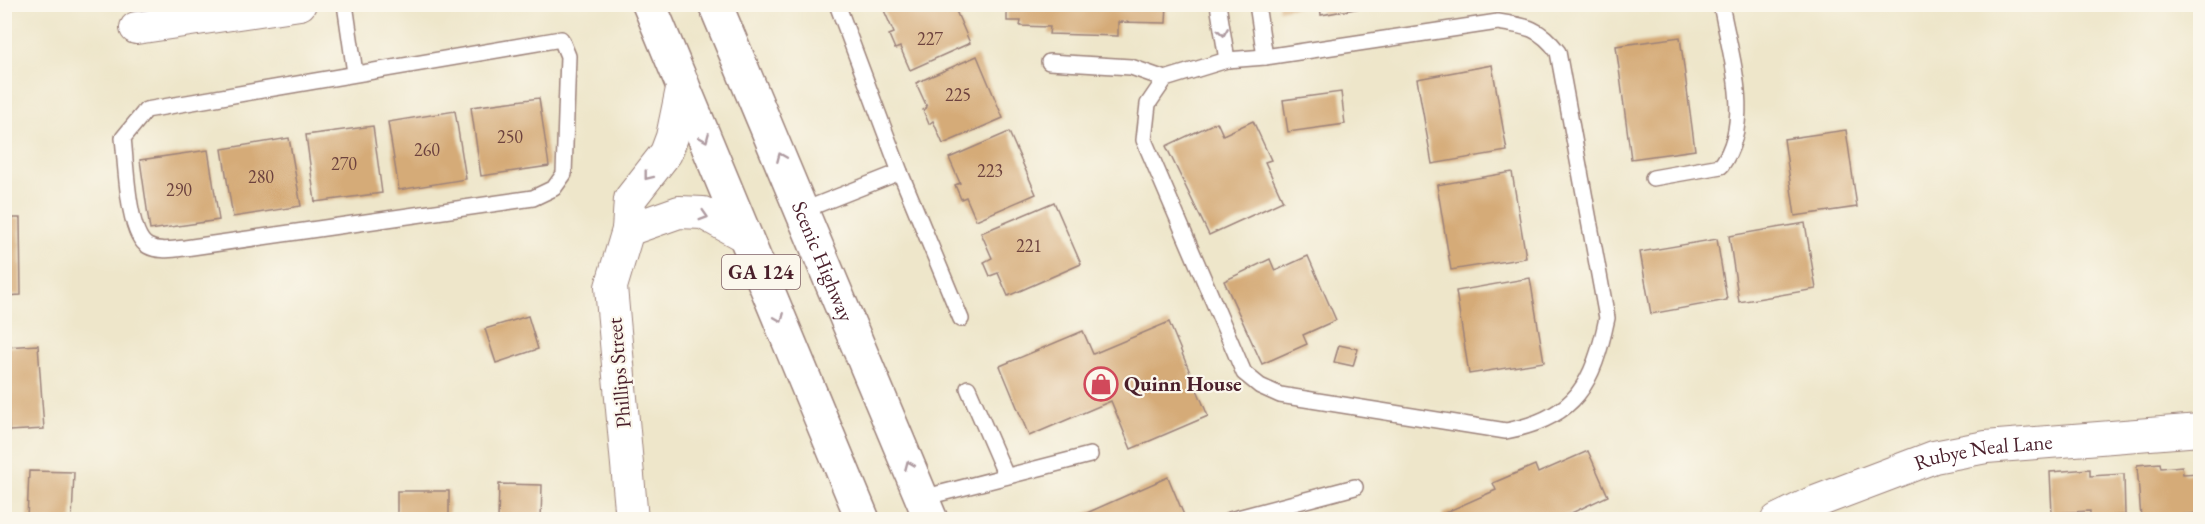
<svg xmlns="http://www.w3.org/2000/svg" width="2205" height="524" viewBox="0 0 2205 524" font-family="'EB Garamond',serif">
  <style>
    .building { fill: #d5ab78 }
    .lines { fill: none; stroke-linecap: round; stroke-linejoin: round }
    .service-casing { stroke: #9c827a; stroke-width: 18 }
    .minor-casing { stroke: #9c827a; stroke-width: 34 }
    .trunk-casing { stroke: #9c827a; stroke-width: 36 }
    .service { stroke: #fff; stroke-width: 15 }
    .minor { stroke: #fff; stroke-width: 32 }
    .trunk { stroke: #fff; stroke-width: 33 }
    .oneway { stroke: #ae9aa0 }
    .labels { text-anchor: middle; stroke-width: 4.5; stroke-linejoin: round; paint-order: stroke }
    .number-label { font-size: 18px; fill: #6d423e }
    .shield { fill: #fbf7ec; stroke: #7f6065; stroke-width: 1.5 }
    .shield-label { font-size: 20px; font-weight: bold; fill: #4a1f2b }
    .street-label { font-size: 21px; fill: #4a1f2b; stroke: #fbf7ec }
    .poi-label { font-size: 21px; font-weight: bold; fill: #4a1f2b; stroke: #fbf7ec; text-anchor: start }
  </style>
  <rect width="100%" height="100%" fill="#fbf7ec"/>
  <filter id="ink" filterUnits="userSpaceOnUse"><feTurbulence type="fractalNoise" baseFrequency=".0167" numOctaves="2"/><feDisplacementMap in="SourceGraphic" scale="12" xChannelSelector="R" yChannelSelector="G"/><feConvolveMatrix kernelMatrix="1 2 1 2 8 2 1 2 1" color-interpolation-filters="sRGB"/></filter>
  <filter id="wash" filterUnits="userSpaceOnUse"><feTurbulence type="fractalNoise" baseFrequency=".008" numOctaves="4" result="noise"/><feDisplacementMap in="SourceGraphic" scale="24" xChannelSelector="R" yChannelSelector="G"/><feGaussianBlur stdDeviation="1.35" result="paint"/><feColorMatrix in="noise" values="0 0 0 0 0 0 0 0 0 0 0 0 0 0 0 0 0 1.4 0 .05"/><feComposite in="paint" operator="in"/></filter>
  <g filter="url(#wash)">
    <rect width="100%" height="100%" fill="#eee6ca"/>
    <g id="blocks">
      <g class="building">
        <path d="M891,4H953L970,43L910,70L900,47L895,49L889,35L894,33L883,8Z"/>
        <path d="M1007,4H1167L1166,23L1118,22V36L1049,34L1050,27L1020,26L1021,21H1007Z"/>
        <path d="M1278,4H1301V6L1279,10Z"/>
        <path d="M1320,4H1371V6L1321,15Z"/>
        <path d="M1680,37L1695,150L1631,159L1616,46Z"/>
        <path d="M977,56L1003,118L943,144L933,121L929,124L923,110L927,107L916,83Z"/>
        <path d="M1492,65L1507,151L1432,164L1417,79Z"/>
        <path d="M1341,92L1345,124L1288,132L1283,100Z"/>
        <path d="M539,98L549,166L481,176L471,107Z"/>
        <path d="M455,111L466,179L399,190L388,122Z"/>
        <path d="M1253,121L1271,160L1265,162L1283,201L1209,235L1166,146L1217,122L1223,135Z"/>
        <path d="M373,126L382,193L315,202L306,135Z"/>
        <path d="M1846,130L1857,207L1795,216L1784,139Z"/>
        <path d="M1009,132L1036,194L976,220L966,197L961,199L955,185L960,183L949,158Z"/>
        <path d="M289,138L301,206L233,217L222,149Z"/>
        <path d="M208,150L219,220L150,230L140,160Z"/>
        <path d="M1512,172L1526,258L1451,270L1437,185Z"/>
        <path d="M1054,202L1081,264L1008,296L998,273L990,276L984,262L992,258L981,233Z"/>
        <path d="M4,218H20L21,295L4,296Z"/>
        <path d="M1805,223L1816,289L1739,302L1729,236Z"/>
        <path d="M1717,239L1727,300L1651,314L1640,252Z"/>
        <path d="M1308,256L1336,320L1303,335L1307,344L1262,364L1224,281L1270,259L1275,271Z"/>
        <path d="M1530,278L1544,362L1469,374L1456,291Z"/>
        <path d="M528,316L538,349L496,363L485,329Z"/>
        <path d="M1169,322L1208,416L1131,449L1111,401L1029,436L1000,366L1083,331L1093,354Z"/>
        <path d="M38,345L44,429L9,431L8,413H4V347Z"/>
        <path d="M1339,345L1358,349L1353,366L1334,362Z"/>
        <path d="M1588,451L1608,496L1563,517L1564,520H1445L1442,514L1496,490L1493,483L1535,465L1538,473Z"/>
        <path d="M2160,463L2161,468L2182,466L2183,474L2200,473V513L2141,518L2137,465Z"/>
        <path d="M2090,469V476L2124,474L2125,515L2090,517V511L2052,513L2050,472Z"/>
        <path d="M29,471L74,472L72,520H27Z"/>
        <path d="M1168,477L1186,520H1071Z"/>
        <path d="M499,484L542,485L541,520H498Z"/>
        <rect x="397" y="491" width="52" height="29"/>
      </g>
    </g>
  </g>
  <g filter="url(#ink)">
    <use href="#blocks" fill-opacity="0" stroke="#9c827a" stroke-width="1.5"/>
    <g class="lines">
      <g class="service-casing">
        <g id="service">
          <path d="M345,4L355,73"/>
          <path d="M1218,4L1227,60"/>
          <path d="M1257,4L1265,57"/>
          <path d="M1498,22C1527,26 1540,28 1558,52L1607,318C1593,384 1576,418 1506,431L1280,395L1260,386L1244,373L1144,140L1148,104L1165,79L1227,60L1265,57Z"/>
          <path d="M561,39L568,56L564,174L554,188L533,198L185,248C172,249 159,252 148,246C127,235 126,161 123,138L146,110Z"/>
          <path d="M1049,62L1131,67L1165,79"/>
          <path d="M900,172L961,319"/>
          <path d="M1653,178L1721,166C1754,122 1730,55 1721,4"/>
          <path d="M804,210L900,172L837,4"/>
          <path d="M968,388L1006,476"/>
          <path d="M922,498L1090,455"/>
          <path d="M1230,520L1355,487"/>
        </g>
      </g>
      <g class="minor-casing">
        <g id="minor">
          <path d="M136,28L300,4"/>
          <path d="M628,230L679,212L703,213L746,237"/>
          <path d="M632,520L611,287L628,230L630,199L666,153L672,137L683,84"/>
          <path id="s1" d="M1777,520L1810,504L1934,457L1986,447L2200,430"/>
        </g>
      </g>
      <g class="trunk-casing">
        <g id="trunk">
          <path d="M649,4L863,520"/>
          <path id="s2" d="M715,4L931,520"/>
        </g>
      </g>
      <use href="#service" class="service"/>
      <use href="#minor" class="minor"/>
      <use href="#trunk" class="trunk"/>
    </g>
    <defs><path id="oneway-chevron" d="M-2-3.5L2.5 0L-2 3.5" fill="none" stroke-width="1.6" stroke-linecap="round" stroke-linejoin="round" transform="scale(1.5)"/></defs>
    <g class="oneway">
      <use href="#oneway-chevron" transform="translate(1223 32) rotate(81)"/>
      <use href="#oneway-chevron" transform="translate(705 138) rotate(67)"/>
      <use href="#oneway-chevron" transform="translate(781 157) rotate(-113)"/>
      <use href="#oneway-chevron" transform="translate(648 176) rotate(128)"/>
      <use href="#oneway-chevron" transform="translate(704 216) rotate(17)"/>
      <use href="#oneway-chevron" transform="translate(780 318) rotate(68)"/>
      <use href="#oneway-chevron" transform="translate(909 465) rotate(-113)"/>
    </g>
  </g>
  <defs>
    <g id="shop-ring" transform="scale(1.725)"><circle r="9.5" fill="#fbf7ec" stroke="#d1495b" stroke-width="1.5"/><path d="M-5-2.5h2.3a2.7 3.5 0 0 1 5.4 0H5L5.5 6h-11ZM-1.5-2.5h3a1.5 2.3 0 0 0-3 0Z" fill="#d1495b"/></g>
  </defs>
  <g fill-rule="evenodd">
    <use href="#shop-ring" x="1101" y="384"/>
  </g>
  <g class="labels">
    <g class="number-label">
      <text x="930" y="45">227</text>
      <text x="958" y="101">225</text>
      <text x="510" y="143">250</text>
      <text x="427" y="156">260</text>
      <text x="344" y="170">270</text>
      <text x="990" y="177">223</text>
      <text x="261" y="183">280</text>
      <text x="179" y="196">290</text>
      <text x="1029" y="252">221</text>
    </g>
    <rect class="shield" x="722" y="255" width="78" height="34" rx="4.5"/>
    <g class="shield-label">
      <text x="761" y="279">GA 124</text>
    </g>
    <g class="street-label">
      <text dy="7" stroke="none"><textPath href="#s2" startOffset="279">Scenic Highway</textPath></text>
      <text transform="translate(619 373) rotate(-95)" y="7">Phillips Street</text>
      <text dy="7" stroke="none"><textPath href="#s1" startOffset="219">Rubye Neal Lane</textPath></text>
    </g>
    <g class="poi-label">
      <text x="1124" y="391">Quinn House</text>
    </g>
  </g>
  <rect width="2205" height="524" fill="none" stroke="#fbf7ec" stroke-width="24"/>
</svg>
